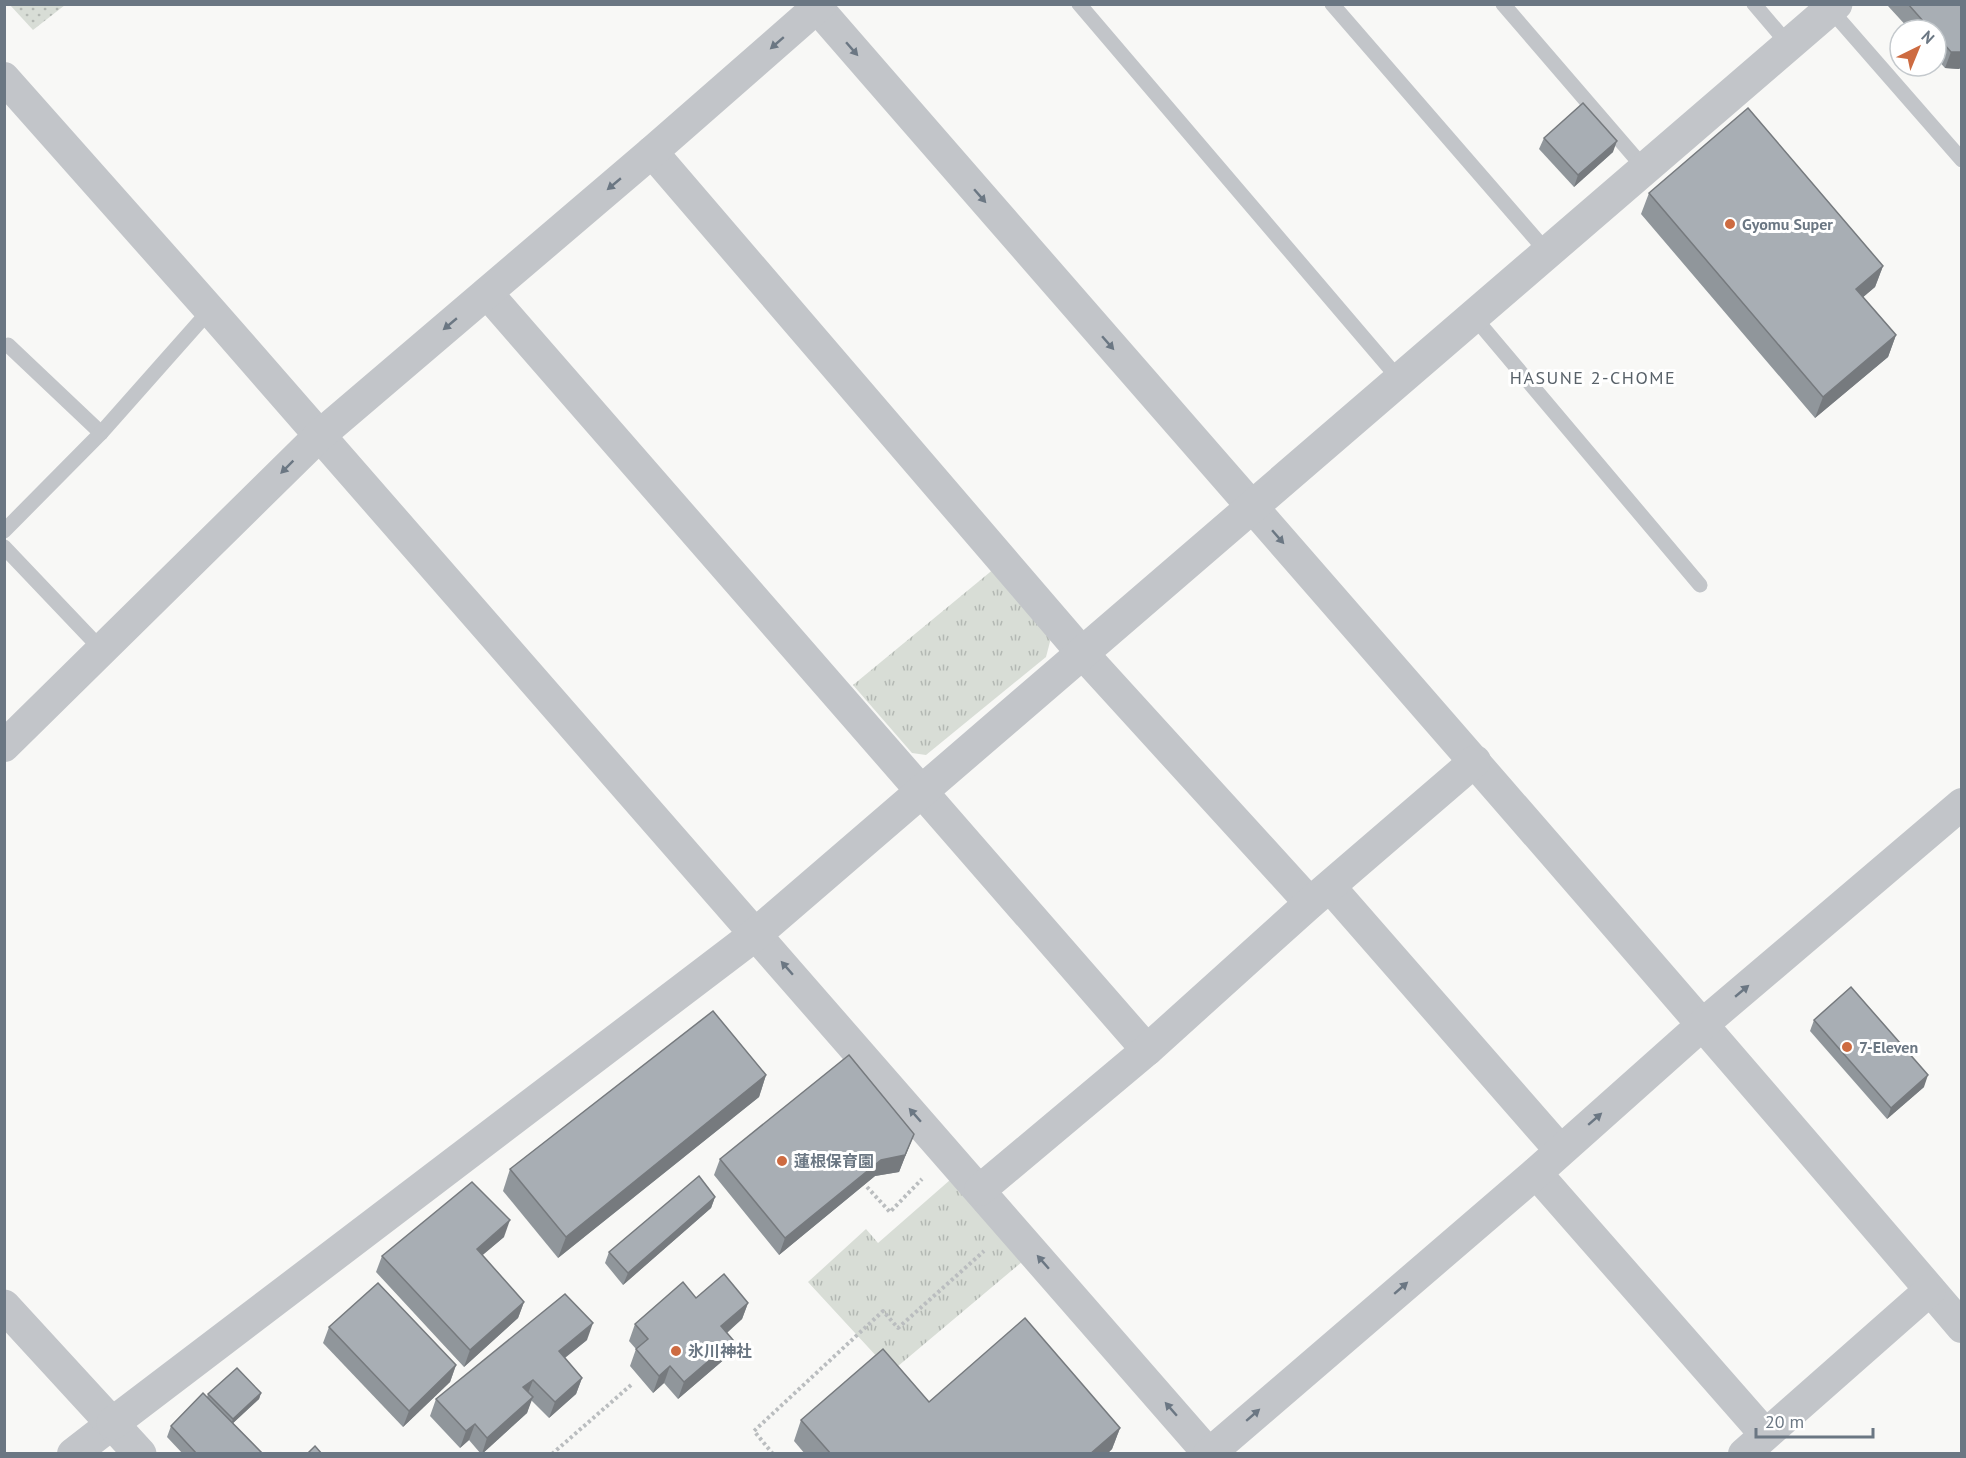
<svg xmlns="http://www.w3.org/2000/svg" width="1966" height="1458" viewBox="0 0 1966 1458" font-family="'PT Sans','Noto Sans JP',sans-serif">
  <style>
    .grass { fill: url(#grass-dots) }
    .park { fill: url(#park-tufts) }
    .lines { fill: none; stroke-linecap: round; stroke-linejoin: round }
    .path { stroke: #babdbf; stroke-width: 4; stroke-dasharray: 3 3; stroke-linecap: butt }
    .service { stroke: #c2c5c9; stroke-width: 15 }
    .minor { stroke: #c2c5c9; stroke-width: 32 }
    .tertiary { stroke: #c2c5c9; stroke-width: 33 }
    .wall { fill: #90969b }
    .shaded-wall { fill: #767a7e }
    .building { fill: #a8aeb4; stroke: #767a7e; stroke-width: 1.5 }
    .oneway { fill: #6b7783 }
    .poi-dot { fill: #cd6b41; stroke: #fff; stroke-width: 2 }
    .labels { text-anchor: middle; stroke-width: 6; stroke-linejoin: round; paint-order: stroke }
    .poi-label { font-size: 16px; font-weight: bold; fill: #6b7783; stroke: #fff; text-anchor: start }
    .neighbourhood-label { font-size: 18px; letter-spacing: 1.5px; fill: #586169; stroke: #fff }
  </style>
  <defs>
    <pattern id="grass-dots" width="8" height="8" patternUnits="userSpaceOnUse" patternTransform="scale(1.5)"><rect width="8" height="8" fill="#d8ddd6"/><path d="M2 2h.1M6 6h.1" fill="none" stroke="#b3b8b3" stroke-width="1.8" stroke-linecap="round"/></pattern>
    <pattern id="park-tufts" width="24" height="20" patternUnits="userSpaceOnUse" patternTransform="scale(1.5)"><rect width="24" height="20" fill="#d8ddd6"/><path d="M3 7l-1-3M5 7V3M7 7l1-3M15 17l-1-3M17 17v-4M19 17l1-3" fill="none" stroke="#b3b8b3"/></pattern>
  </defs>
  <rect width="100%" height="100%" fill="#f8f8f6"/>
  <path class="grass" d="M10,5H65L33,30Z"/>
  <g class="park">
    <path d="M995,568L1052,634L1046,657L926,755L912,753L853,685Z"/>
    <path d="M950,1180L1023,1261L891,1372L808,1282L866,1229L878,1243Z"/>
  </g>
  <g class="lines">
    <g class="path">
      <path d="M867,1187L890,1212L922,1179"/>
      <path d="M552,1454L631,1385"/>
      <path d="M773,1454L754,1431L883,1311L898,1328L984,1251"/>
    </g>
    <g class="service">
      <path d="M1079,4L1399,379"/>
      <path d="M1332,4L1547,252"/>
      <path d="M1503,4L1645,169"/>
      <path d="M1754,4L1789,45"/>
      <path d="M1830,9L1962,160"/>
      <path d="M1474,317L1700,585"/>
      <path d="M8,345L101,433"/>
      <path d="M4,531L101,433L210,310"/>
      <path d="M4,547L102,650"/>
    </g>
    <g class="minor">
      <path d="M814,4C1197,445 1583,883 1962,1327"/>
      <path d="M4,78L210,310L1209,1454"/>
      <path d="M652,152L1083,654L1310,903"/>
      <path d="M487,293L1147,1050"/>
      <path d="M4,746L319,436L652,152L821,4"/>
      <path d="M1330,887L1560,1150"/>
      <path d="M1536,1173L1765,1434"/>
      <path d="M980,1190L1147,1050L1310,903L1475,761"/>
      <path d="M73,1454L113,1423"/>
      <path d="M1209,1454L1536,1173L1702,1025L1962,804"/>
      <path d="M1744,1454L1930,1290"/>
    </g>
    <g class="tertiary">
      <path d="M4,1306L140,1454"/>
      <path d="M113,1423L756,934L1836,4"/>
    </g>
  </g>
  <g class="wall">
    <path d="M1889,4H1962V66L1959,69L1945,68L1936,58V30H1910L1888,6Z"/>
    <path d="M1544,138L1613,152L1574,187L1539,149Z"/>
    <path d="M1649,193L1883,266L1875,287L1863,297L1896,335L1888,357L1815,418L1641,214Z"/>
    <path d="M1814,1020L1924,1087L1887,1119L1810,1031Z"/>
    <path d="M766,1075L759,1097L558,1258L503,1191L510,1169Z"/>
    <path d="M914,1134L899,1172L875,1176L779,1255L714,1175L720,1159Z"/>
    <path d="M715,1197L711,1208L623,1285L605,1263L609,1252Z"/>
    <path d="M504,1237L482,1255L524,1302L518,1318L464,1367L376,1272L382,1256Z"/>
    <path d="M696,1298L748,1303L742,1319L727,1333V1357L678,1399L664,1383L653,1393L630,1366L636,1349L629,1341L635,1324Z"/>
    <path d="M329,1327L456,1365L450,1382L403,1427L323,1343Z"/>
    <path d="M587,1340L565,1358L582,1378L576,1394L549,1418L531,1400L527,1413L482,1454H481L469,1440L460,1448L430,1416L436,1399Z"/>
    <path d="M261,1393L259,1399L233,1423L263,1454H183L167,1437L171,1426L207,1397L208,1394Z"/>
    <path d="M801,1420L1120,1428L1112,1449L1107,1454H805L794,1441Z"/>
  </g>
  <g class="shaded-wall">
    <path d="M1951,52H1962V66L1959,69L1945,68Z"/>
    <path d="M1617,141L1613,152L1574,187L1578,175Z"/>
    <path d="M1883,266L1875,287L1848,310L1856,289Z"/>
    <path d="M1896,335L1888,357L1815,418L1823,397Z"/>
    <path d="M766,1075L759,1097L558,1258L566,1237Z"/>
    <path d="M1928,1075L1924,1087L1887,1119L1891,1108Z"/>
    <path d="M914,1134L899,1172L875,1176L779,1255L785,1238Z"/>
    <path d="M715,1197L711,1208L623,1285L628,1273Z"/>
    <path d="M510,1220L504,1237L471,1265L477,1249Z"/>
    <path d="M524,1302L518,1318L464,1367L470,1350Z"/>
    <path d="M748,1303L742,1319L715,1343L721,1326Z"/>
    <path d="M593,1323L587,1340L553,1367L559,1351Z"/>
    <path d="M733,1340L727,1357L678,1399L684,1382Z"/>
    <path d="M456,1365L450,1382L403,1427L409,1411Z"/>
    <path d="M670,1366L664,1383L653,1393L659,1376Z"/>
    <path d="M582,1378L576,1394L549,1418L555,1402Z"/>
    <path d="M533,1380L527,1396L523,1387Z"/>
    <path d="M261,1393L259,1399L231,1425L233,1419Z"/>
    <path d="M533,1397L527,1413L482,1454L487,1438Z"/>
    <path d="M475,1424L469,1440L460,1448L466,1431Z"/>
    <path d="M1120,1428L1112,1449L1107,1454H1090Z"/>
  </g>
  <g class="building">
    <path d="M1908,4H1962V52H1951L1936,35V30H1931Z"/>
    <path d="M1583,103L1617,141L1578,175L1544,138Z"/>
    <path d="M1748,108L1883,266L1856,289L1896,335L1823,397L1649,193Z"/>
    <path d="M1851,987L1928,1075L1891,1108L1814,1020Z"/>
    <path d="M713,1011L766,1075L566,1237L510,1169Z"/>
    <path d="M849,1055L914,1134L905,1155L881,1160L785,1238L720,1159Z"/>
    <path d="M699,1176L715,1197L628,1273L609,1252Z"/>
    <path d="M472,1182L510,1220L477,1249L524,1302L470,1350L382,1256Z"/>
    <path d="M724,1274L748,1303L721,1326L733,1340L684,1382L670,1366L659,1376L636,1349L648,1339L635,1324L683,1282L696,1298Z"/>
    <path d="M378,1283L456,1365L409,1411L329,1327Z"/>
    <path d="M565,1294L593,1323L559,1351L582,1378L555,1402L533,1380L523,1387L533,1397L487,1438L475,1424L466,1431L436,1399Z"/>
    <path d="M1025,1318L1120,1428L1090,1454H831L801,1420L883,1349L929,1402Z"/>
    <path d="M237,1368L261,1393L233,1419L208,1394Z"/>
    <path d="M203,1393L263,1454H197L171,1426Z"/>
    <path d="M315,1446L322,1454H307Z"/>
  </g>
  <defs><path id="oneway-solid" d="M-6-.8H1V-3.2L6.5 0L1 3.2V.8H-6Z" transform="scale(1.5)"/></defs>
  <g class="oneway">
    <use href="#oneway-solid" transform="translate(777 43) rotate(139)"/>
    <use href="#oneway-solid" transform="translate(852 49) rotate(49)"/>
    <use href="#oneway-solid" transform="translate(614 184) rotate(140)"/>
    <use href="#oneway-solid" transform="translate(980 196) rotate(49)"/>
    <use href="#oneway-solid" transform="translate(450 324) rotate(140)"/>
    <use href="#oneway-solid" transform="translate(1108 343) rotate(49)"/>
    <use href="#oneway-solid" transform="translate(287 467) rotate(135)"/>
    <use href="#oneway-solid" transform="translate(1278 537) rotate(49)"/>
    <use href="#oneway-solid" transform="translate(787 968) rotate(-131)"/>
    <use href="#oneway-solid" transform="translate(1742 991) rotate(-40)"/>
    <use href="#oneway-solid" transform="translate(915 1115) rotate(-131)"/>
    <use href="#oneway-solid" transform="translate(1595 1119) rotate(-41)"/>
    <use href="#oneway-solid" transform="translate(1043 1262) rotate(-131)"/>
    <use href="#oneway-solid" transform="translate(1401 1288) rotate(-41)"/>
    <use href="#oneway-solid" transform="translate(1171 1409) rotate(-131)"/>
    <use href="#oneway-solid" transform="translate(1253 1415) rotate(-41)"/>
  </g>
  <g class="poi-dot">
    <circle cx="1730" cy="224" r="6"/>
    <circle cx="1847" cy="1047" r="6"/>
    <circle cx="782" cy="1161" r="6"/>
    <circle cx="676" cy="1351" r="6"/>
  </g>
  <g class="labels">
    <g class="poi-label">
      <text x="1742" y="230">Gyomu Super</text>
      <text x="1859" y="1053">7-Eleven</text>
      <text x="794" y="1167">蓮根保育園</text>
      <text x="688" y="1357">氷川神社</text>
    </g>
    <g class="neighbourhood-label">
      <text x="1593" y="384">HASUNE 2-CHOME</text>
    </g>
  </g>
  <rect width="1966" height="1458" fill="none" stroke="#6b7783" stroke-width="12"/>
  <g transform="translate(1918 48) rotate(43)"><circle r="28" fill="#ffffff" stroke="#c4c9cd" stroke-width="1.5"/>
  <path d="M0-4.5L10 22L0 15L-10 22Z" fill="#cd6b41"/>
  <text y="-9" font-size="16" font-weight="bold" text-anchor="middle" fill="#6b7783">N</text>
  </g>
  <path d="M1756 1428v9h117v-9" fill="none" stroke="#6b7783" stroke-width="3"/>
  <text x="1765" y="1428" font-size="18" fill="#6b7783" stroke="#ffffff" stroke-width="4.5" paint-order="stroke">20 m</text>
</svg>
